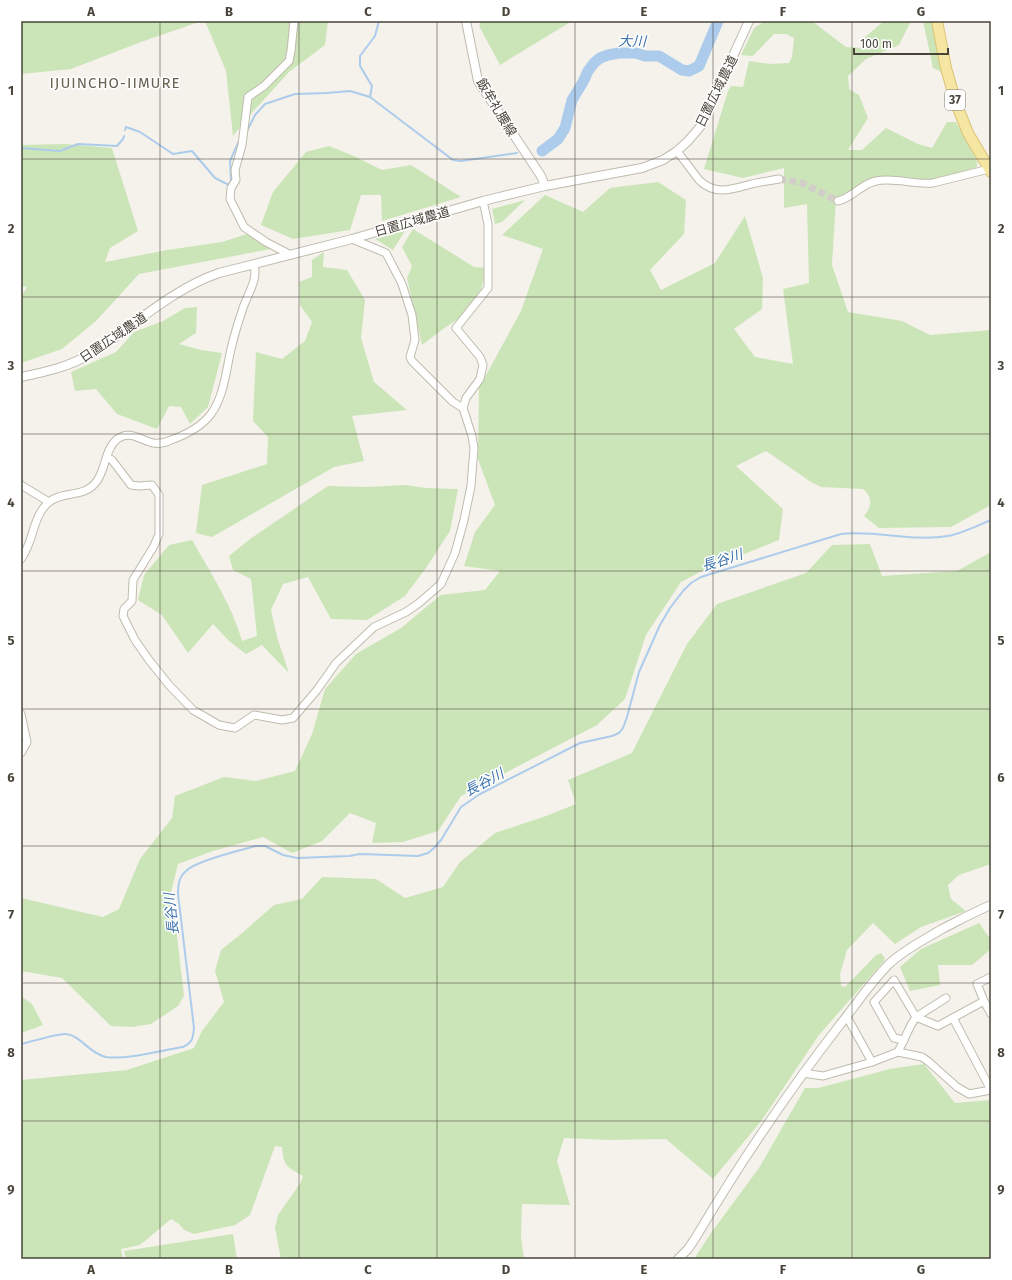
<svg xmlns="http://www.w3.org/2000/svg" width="1012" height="1280" viewBox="0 0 1012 1280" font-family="'Fira Sans','Noto Sans JP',sans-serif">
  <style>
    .green { fill: #cce5b8 }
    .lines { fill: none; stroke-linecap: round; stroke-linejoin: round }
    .stream { stroke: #adcceb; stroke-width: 2 }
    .river { stroke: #adcceb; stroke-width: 11 }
    .minor-tunnel { stroke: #d2cfc8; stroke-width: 7; stroke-dasharray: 7 3.5; stroke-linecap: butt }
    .minor-casing { stroke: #bfbbae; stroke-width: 9 }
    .tertiary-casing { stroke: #bfbbae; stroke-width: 10 }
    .primary-casing { stroke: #dbc573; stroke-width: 12 }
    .minor { stroke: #fff; stroke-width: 7 }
    .tertiary { stroke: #fff; stroke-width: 8 }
    .primary { stroke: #f6e6a3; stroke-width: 10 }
    .grid { fill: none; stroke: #48443a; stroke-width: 1; stroke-opacity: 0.55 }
    .labels { text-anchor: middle; stroke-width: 3; stroke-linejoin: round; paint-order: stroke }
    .shield { fill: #fff; stroke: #7f7c75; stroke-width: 1 }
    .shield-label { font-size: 12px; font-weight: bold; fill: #48443a }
    .street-label { font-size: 13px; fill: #48443a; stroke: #fff }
    .water-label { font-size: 14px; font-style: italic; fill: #3b71ac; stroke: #fff }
    .quarter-label { font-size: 15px; letter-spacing: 1px; fill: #6a6352; stroke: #fff }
    .neatline { fill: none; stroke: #48443a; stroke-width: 1.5 }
    .grid-label { font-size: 13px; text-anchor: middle; font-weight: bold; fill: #48443a }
  </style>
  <rect width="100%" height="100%" fill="#f4f2eb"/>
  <g class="green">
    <path d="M21,21H202L141,42L71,69L21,74Z"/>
    <path d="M205,21H328L325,45L289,72L249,116L233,136L226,71Z"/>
    <path d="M481,21H572L500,65L479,26Z"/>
    <path d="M765,21H812L846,47L863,48L865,37L884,21H911L899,45L866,59L848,76L849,89L859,95L868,118L848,150H862L886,128L918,144L932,148L947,122H956L977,161V167L931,181L906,177L868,180L836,200L832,265L848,312L902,321L930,335L991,330V505L951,527L879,528L864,516C872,506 873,498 863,489L821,487L811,482L766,451L736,466L783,509L779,540L700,572L681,582L646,635L625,699L597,725L461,796L438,831L403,842L372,843L376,823L350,813L322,841L292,853L263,837L213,851L178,864L169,900L174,911L184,996L178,1006L151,1024L132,1027L111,1026L62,978L21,971V898L103,917L119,909L140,859L172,818L175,796L224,777L256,781L295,771L312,734L325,689L356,654L401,628L441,595L485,590L500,571L464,566L475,532L495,505L478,459L479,388L521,311L543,249L502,235L545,195L583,212L610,188L658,182L686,200L684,234L650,270L661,290L715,263L745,216L763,278L762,309L734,329L755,357L793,364L783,289L809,283L807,204L784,208V168L743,178L704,169L728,91L731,86L743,87L749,61L770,64L789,63L792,57L794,38L786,34H774L753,56L741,55L754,28Z"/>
    <path d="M923,21H932L942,72L933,68Z"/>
    <path d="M65,144L112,148L138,231L110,248L105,262L167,250L222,242L250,233L271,249L139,274L96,321L62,349L21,363V297L27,287L21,286V145Z"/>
    <path d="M329,146L354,156L382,170L411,165L461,197L382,221L381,195H361L350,230L293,239L261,225L273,192L306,152Z"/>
    <path d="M525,200L502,222L495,224L492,209Z"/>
    <path d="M413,229L474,267L487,268L476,307L443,329L422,345L407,278L412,266L402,247Z"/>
    <path d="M405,231L393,250L375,239Z"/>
    <path d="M324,252L323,267L347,270L365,300L361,338L374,382L407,410L352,416L364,461L334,467L212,537L196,533L202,485L267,464L268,437L253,421L256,352L282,359L305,341L312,322L300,305L299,282L312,277V260Z"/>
    <path d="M197,307L196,333L179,344L201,350L222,353L208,407L190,424L181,407L169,406L157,429L117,414L96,389L75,391L71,372L116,352L134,332L163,321L185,308Z"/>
    <path d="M405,485L426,488L458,489L450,531L426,568L405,596L367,620L331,619L308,577L283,584L271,610L277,637L289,673L262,645L246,654L229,641L213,624L188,653L162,615L138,600L144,575L169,545L192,540C210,572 232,605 242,641L257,636L251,579L233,570L229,556L250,539L328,486L367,487Z"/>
    <path d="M870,544L882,576L957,571L991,552V864L959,875L948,885L951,899L966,911L921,927L895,944L873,923L847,950L840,974L841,986L845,987L876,955L881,953L885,958L884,961L819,1035L762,1120L713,1179L666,1139L608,1140L564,1138L557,1161L570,1205L522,1204L521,1237L524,1259H281L275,1228L278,1215L301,1182L303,1176C286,1166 284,1167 282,1147L275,1146L250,1215L235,1225L194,1234L184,1230L179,1224L171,1219L140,1245L121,1249L123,1259H21V1080L127,1070L194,1048L202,1031L224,1002L215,971L221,950L241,934L274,905L302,899L322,877L376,879L405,898L443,887L460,862L495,833L546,816L576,804L568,780L632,753L687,644L717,604L806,573L832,545Z"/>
    <path d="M979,923L991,940V949L972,965H938L940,985L910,991L900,967L921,949Z"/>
    <path d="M21,996L32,1004L43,1025L21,1033Z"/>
    <path d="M924,1064L955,1103L991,1100V1259H694L711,1233L759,1168L805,1088H818L890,1069Z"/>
    <path d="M233,1234L237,1259H126L124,1251Z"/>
  </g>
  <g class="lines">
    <g class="stream">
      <path d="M370,97L372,86L360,66V56L375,36L379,21"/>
      <path d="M125,130L126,127L140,132L173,154L192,151L215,178L229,185L231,180L230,161L239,141L241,139"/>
      <path d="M246,133L255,115L265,104L295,94L327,93L350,91L370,97L453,160L461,161L517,153"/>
      <path d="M21,148L60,151L78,144L117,146L123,139L124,136"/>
      <path d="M21,1044C31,1042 58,1033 66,1034C80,1035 90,1054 106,1057C127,1060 162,1050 183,1047C193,1042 193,1038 194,1028L178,894C178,885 179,877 186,871C195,861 241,850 256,846H265L283,855L297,858L349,856L360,854L418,856L428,853L434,848L441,840L461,807L480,794L580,743L612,736L619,733L623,728L627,717L639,672L660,625L670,608L683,591L691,583L701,577L841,534C876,530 912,542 948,536C960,534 979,525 991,520"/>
    </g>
    <path class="river" d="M542,151L558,139L565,128L572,100L583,82L588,71L594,63L600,58L608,55L619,53H636L645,56H659L682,70L689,71L699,66L718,21"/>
    <path class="minor-tunnel" d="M779,179L802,183L838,201"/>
    <g class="minor-casing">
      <g id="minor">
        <path d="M677,151L699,180C714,195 730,190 748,185C758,182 769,181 779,179"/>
        <path d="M838,201C852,198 861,184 876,181C895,177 914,185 933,183L989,169"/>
        <path d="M291,255L266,242L244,227L230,199L231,188L236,180L235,170L242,145L248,97L264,86L289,61L291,51L294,21"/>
        <path d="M463,408L466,398L480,379L483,365L480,357L456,328L488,288V224L483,201"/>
        <path d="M107,457L112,460L131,485L139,486L152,485L159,495V534L154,546L133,580L132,601L124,609L123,616L135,640L149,660L169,685L193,710L219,725L235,728L254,715L282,720L293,718L317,690L336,663L374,627L406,612L419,603L441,584L455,553L464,520L471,486L474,448L472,436L463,408L453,402L412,361L410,357L415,340L412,315L402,284L386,253L352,239"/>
        <path d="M21,485L49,502"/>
        <path d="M21,559C34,542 32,516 49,502C64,490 84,499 97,481C106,468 105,450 116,440C129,429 140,440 153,443C159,444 165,443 171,440C185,435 202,426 211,414C225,395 226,368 232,345C235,332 239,320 243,308C248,293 258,280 254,265"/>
        <path d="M21,714L27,742L21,753"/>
        <path d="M984,1001L991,1014"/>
        <path d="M847,1017L872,1062"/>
        <path d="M953,1018L991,1090"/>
        <path d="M904,1040L894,1038L874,1002L894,980L916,1017L946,998"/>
        <path d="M898,1052L911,1025L916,1017L938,1026L984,1001L977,984L991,977"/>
        <path d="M803,1073L823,1076L872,1062L898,1052L922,1057L929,1062L957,1087L969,1094L991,1090"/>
      </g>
    </g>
    <g class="tertiary-casing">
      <g id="tertiary">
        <path d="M466,21L478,81L541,176L545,186"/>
        <path d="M21,377C45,372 69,367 90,354C99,349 107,343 115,337C148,313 181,286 219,273L352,239L483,201L545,186L642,168L663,160L677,151L688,141L700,127L711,104L749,21"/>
        <path d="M678,1259L688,1249L696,1237C740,1163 787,1093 839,1026C856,1005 870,983 889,964C905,949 924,940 942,929C958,921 974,912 991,905"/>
      </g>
    </g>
    <g class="primary-casing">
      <path id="primary" d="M937,21L946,68L956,103L968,133L991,172"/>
    </g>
    <use href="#minor" class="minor"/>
    <use href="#tertiary" class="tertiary"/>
    <use href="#primary" class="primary"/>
  </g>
  <path class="grid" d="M160,21V1259M299,21V1259M437,21V1259M575,21V1259M713,21V1259M852,21V1259M21,159H991M21,297H991M21,434H991M21,571H991M21,709H991M21,846H991M21,983H991M21,1121H991"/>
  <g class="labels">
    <rect class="shield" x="945" y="90" width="20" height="20" rx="3"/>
    <g class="shield-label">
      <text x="955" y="104">37</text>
    </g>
    <g class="street-label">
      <text transform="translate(716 91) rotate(-64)" y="5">日置広域農道</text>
      <text transform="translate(497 107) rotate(59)" y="5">飯牟礼腰線</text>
      <text transform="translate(412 221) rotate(-16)" y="5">日置広域農道</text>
      <text transform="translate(113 337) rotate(-34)" y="5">日置広域農道</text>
    </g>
    <g class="water-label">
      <text transform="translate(632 41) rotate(1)" y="5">大川</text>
      <text transform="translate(722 560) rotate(-18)" y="5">長谷川</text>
      <text transform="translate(484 782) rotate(-28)" y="5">長谷川</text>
      <text transform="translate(171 914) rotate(-96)" y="5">長谷川</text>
    </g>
    <g class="quarter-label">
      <text x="115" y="88">IJUINCHO-IIMURE</text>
    </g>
  </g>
  <rect width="1012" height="1280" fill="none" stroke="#ffffff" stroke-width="44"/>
  <path d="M854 48v6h94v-6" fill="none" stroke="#48443a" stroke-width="2"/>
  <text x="860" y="48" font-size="12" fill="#48443a" stroke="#ffffff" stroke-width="3" paint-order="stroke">100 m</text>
  <rect x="22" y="22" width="968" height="1236" class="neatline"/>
  <g class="grid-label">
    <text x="91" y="16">A</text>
    <text x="229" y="16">B</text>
    <text x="368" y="16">C</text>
    <text x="506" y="16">D</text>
    <text x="644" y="16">E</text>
    <text x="783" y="16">F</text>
    <text x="921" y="16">G</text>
    <text x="11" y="95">1</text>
    <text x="1001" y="95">1</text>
    <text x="11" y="233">2</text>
    <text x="1001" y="233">2</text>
    <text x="11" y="370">3</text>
    <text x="1001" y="370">3</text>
    <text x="11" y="507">4</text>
    <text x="1001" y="507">4</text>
    <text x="11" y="645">5</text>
    <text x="1001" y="645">5</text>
    <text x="11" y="782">6</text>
    <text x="1001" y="782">6</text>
    <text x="11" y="919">7</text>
    <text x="1001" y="919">7</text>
    <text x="11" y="1057">8</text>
    <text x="1001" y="1057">8</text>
    <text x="11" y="1194">9</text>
    <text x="1001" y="1194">9</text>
    <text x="91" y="1274">A</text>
    <text x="229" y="1274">B</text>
    <text x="368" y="1274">C</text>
    <text x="506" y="1274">D</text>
    <text x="644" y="1274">E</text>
    <text x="783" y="1274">F</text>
    <text x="921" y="1274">G</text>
  </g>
</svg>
